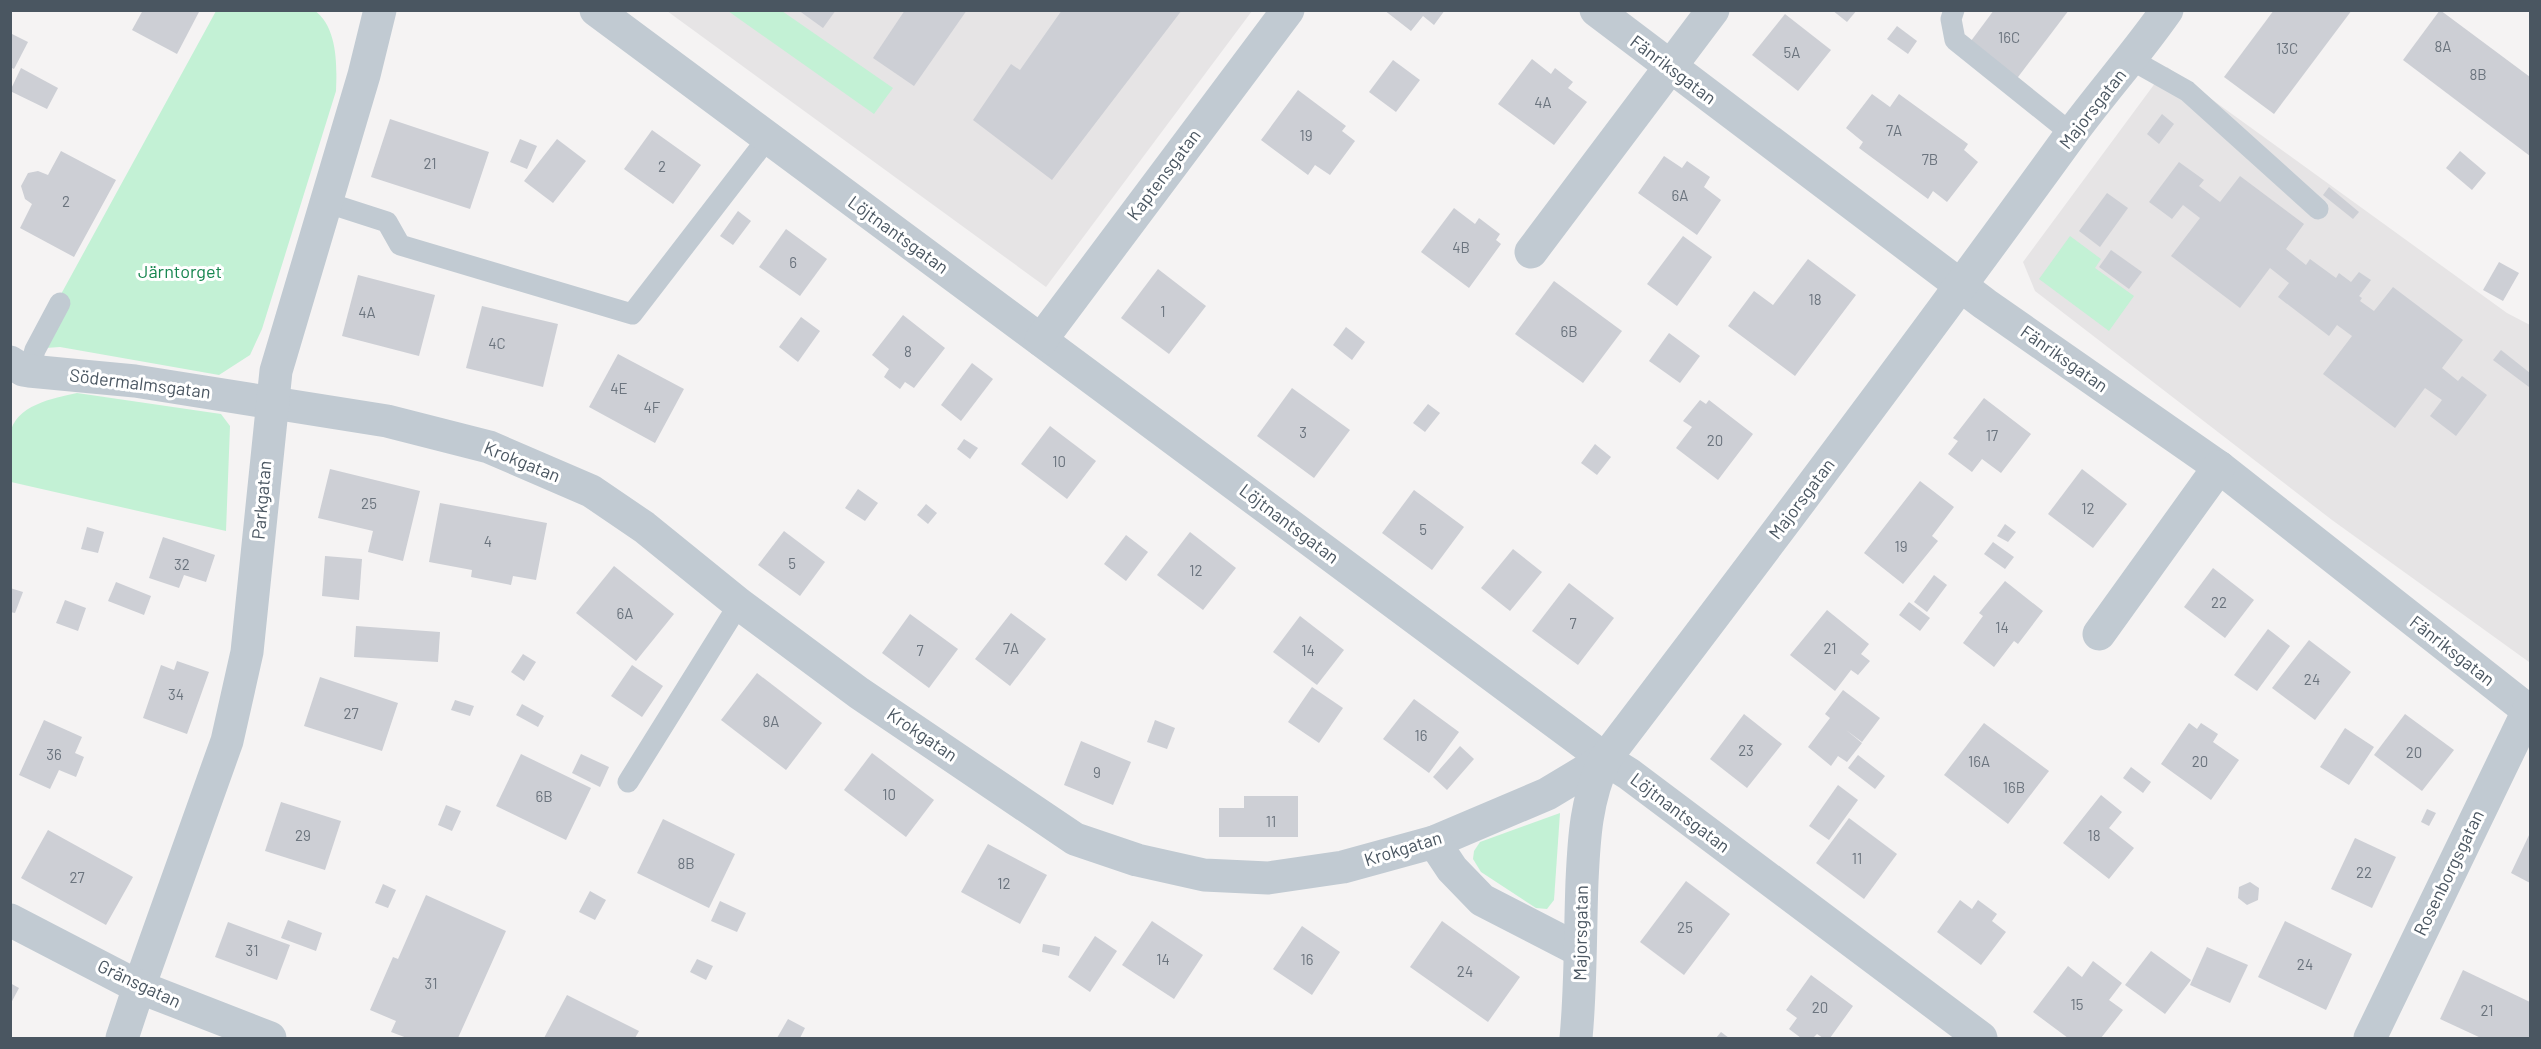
<svg xmlns="http://www.w3.org/2000/svg" width="2541" height="1049" viewBox="0 0 2541 1049" font-family="Barlow,sans-serif">
  <style>
    .education { fill: #e6e4e5 }
    .green { fill: #c3f1d5 }
    .building { fill: #cdcfd5 }
    .lines { fill: none; stroke-linecap: round; stroke-linejoin: round }
    .service { stroke: #c1cad2; stroke-width: 21 }
    .minor { stroke: #c1cad2; stroke-width: 33 }
    .tertiary { stroke: #c1cad2; stroke-width: 33 }
    .labels { text-anchor: middle; stroke-width: 6; stroke-linejoin: round; paint-order: stroke }
    .number-label { font-size: 15px; fill: #6b747e }
    .street-label { font-size: 18px; fill: #4a5661; stroke: #fff }
    .park-label { font-size: 18px; fill: #17864f; stroke: #fff }
  </style>
  <rect width="100%" height="100%" fill="#f5f3f3"/>
  <g class="education">
    <path d="M667,11H1252L1046,287Z"/>
    <path d="M2167,67L2507,313L2530,325L2529,662L2332,520L2035,291L2023,262Z"/>
  </g>
  <g class="green">
    <path d="M314,10C338,27 337,66 336,91L262,329L250,355L219,375L60,347L31,349L216,11Z"/>
    <path d="M728,11H782L893,88L874,114Z"/>
    <path d="M2070,236L2101,259L2095,268L2134,296L2109,331L2039,279Z"/>
    <path d="M77,393L221,414L230,426L226,531L11,482C10,467 9,450 10,435C14,405 54,398 77,393Z"/>
    <path d="M1560,813L1554,900L1547,909L1536,908L1481,872L1473,859L1474,851L1480,842Z"/>
  </g>
  <g class="building">
    <path d="M143,10H200L177,54L132,30Z"/>
    <path d="M798,10H836L823,28Z"/>
    <path d="M905,10H967L914,86L873,58Z"/>
    <path d="M1062,10H1182L1052,180L973,120L1011,64L1020,70Z"/>
    <path d="M1384,10H1445L1434,25L1423,16L1411,31Z"/>
    <path d="M1832,10H1857L1847,22Z"/>
    <path d="M1994,10H2069L2015,81L1968,45Z"/>
    <path d="M2274,10H2352L2274,114L2224,77Z"/>
    <path d="M2440,10L2530,77V156L2403,60Z"/>
    <path d="M1785,14L1831,50L1798,91L1752,55Z"/>
    <path d="M1897,26L1917,41L1908,54L1887,39Z"/>
    <path d="M10,33L28,42L14,69L10,67Z"/>
    <path d="M1532,59L1551,74L1555,68L1573,82L1568,88L1587,102L1554,145L1498,104Z"/>
    <path d="M1393,60L1420,80L1396,112L1369,92Z"/>
    <path d="M21,68L58,88L47,109L10,91Z"/>
    <path d="M1298,90L1346,126L1342,131L1355,141L1330,175L1315,165L1308,175L1261,140Z"/>
    <path d="M1872,94L1890,107L1899,94L1968,144L1964,150L1978,162L1947,202L1933,191L1928,199L1859,148L1863,142L1846,128Z"/>
    <path d="M2162,114L2174,124L2159,144L2147,134Z"/>
    <path d="M390,119L489,152L470,209L371,177Z"/>
    <path d="M652,130L701,165L673,204L624,169Z"/>
    <path d="M520,139L537,146L527,169L510,162Z"/>
    <path d="M557,139L586,161L553,203L524,181Z"/>
    <path d="M61,151L116,180L74,257L20,228L32,204L25,199L21,186L28,173L38,171L48,175Z"/>
    <path d="M2460,151L2486,173L2472,190L2446,168Z"/>
    <path d="M1664,156L1682,168L1687,161L1710,177L1704,187L1721,200L1697,235L1638,193Z"/>
    <path d="M2179,162L2204,180L2199,186L2220,202L2240,176L2304,224L2286,249L2306,265L2310,259L2336,278L2339,273L2351,282L2359,272L2371,280L2359,296L2362,298L2360,301L2374,311L2393,287L2463,340L2442,368L2458,381L2462,376L2487,395L2456,436L2430,416L2442,400L2425,388L2395,428L2323,374L2352,336L2337,325L2329,336L2278,297L2289,283L2270,268L2240,308L2171,256L2200,218L2183,205L2172,219L2149,202Z"/>
    <path d="M2329,187L2359,212L2353,219L2323,195Z"/>
    <path d="M2107,193L2128,208L2100,247L2079,231Z"/>
    <path d="M1454,208L1475,224L1479,218L1500,234L1496,240L1501,244L1469,288L1421,252Z"/>
    <path d="M738,211L751,221L733,245L720,236Z"/>
    <path d="M786,229L827,259L800,296L759,267Z"/>
    <path d="M1683,236L1712,257L1677,306L1647,284Z"/>
    <path d="M2111,250L2142,272L2129,289L2099,267Z"/>
    <path d="M1808,259L1856,295L1795,376L1728,326L1754,291L1773,305Z"/>
    <path d="M2499,262L2519,273L2503,301L2483,290Z"/>
    <path d="M1158,269L1206,306L1169,354L1121,318Z"/>
    <path d="M358,275L435,295L419,356L342,336Z"/>
    <path d="M1554,281L1622,331L1583,383L1515,334Z"/>
    <path d="M482,306L558,324L543,387L466,368Z"/>
    <path d="M903,315L945,348L914,388L905,382L900,389L884,377L889,369L872,355Z"/>
    <path d="M801,317L820,331L798,362L779,347Z"/>
    <path d="M1346,327L1365,342L1352,360L1333,345Z"/>
    <path d="M1669,333L1700,356L1680,383L1649,361Z"/>
    <path d="M2501,350L2530,373L2529,387L2493,360Z"/>
    <path d="M618,354L684,389L655,443L589,407Z"/>
    <path d="M972,363L993,379L961,421L941,405Z"/>
    <path d="M1292,388L1350,430L1314,478L1257,436Z"/>
    <path d="M1984,398L2031,434L2001,473L1982,459L1972,472L1948,454L1958,441L1953,438Z"/>
    <path d="M1700,400L1706,404L1709,400L1753,434L1718,480L1676,448L1692,427L1683,421Z"/>
    <path d="M1428,404L1440,413L1425,432L1413,423Z"/>
    <path d="M1050,426L1096,461L1067,499L1021,464Z"/>
    <path d="M964,439L978,448L970,459L957,449Z"/>
    <path d="M1595,444L1611,457L1597,475L1581,463Z"/>
    <path d="M330,469L420,491L403,561L368,552L373,531L318,518Z"/>
    <path d="M2082,469L2127,504L2093,548L2048,514Z"/>
    <path d="M1920,481L1954,507L1932,536L1938,541L1903,584L1864,553Z"/>
    <path d="M858,489L878,503L865,521L845,508Z"/>
    <path d="M1414,490L1464,527L1432,570L1382,533Z"/>
    <path d="M440,503L547,523L536,580L513,576L511,585L471,577L472,570L429,562Z"/>
    <path d="M926,504L937,513L928,524L917,515Z"/>
    <path d="M2005,524L2016,532L2008,542L1997,536Z"/>
    <path d="M87,527L104,532L98,553L81,549Z"/>
    <path d="M784,531L825,562L800,596L758,565Z"/>
    <path d="M1190,532L1236,568L1203,610L1157,575Z"/>
    <path d="M1126,535L1148,552L1126,581L1104,564Z"/>
    <path d="M163,537L215,555L206,582L184,575L179,588L149,578Z"/>
    <path d="M1993,542L2014,557L2005,569L1984,554Z"/>
    <path d="M1513,549L1542,572L1510,611L1481,588Z"/>
    <path d="M325,556L362,559L359,600L322,596Z"/>
    <path d="M614,566L674,614L636,661L576,613Z"/>
    <path d="M2213,568L2254,600L2225,638L2184,607Z"/>
    <path d="M1934,575L1947,585L1927,612L1914,602Z"/>
    <path d="M2005,581L2043,611L2018,644L2014,641L1994,667L1963,643L1983,616L1979,613Z"/>
    <path d="M116,582L151,596L144,615L108,601Z"/>
    <path d="M1569,583L1614,618L1578,665L1532,631Z"/>
    <path d="M10,588L23,592L15,613L10,612Z"/>
    <path d="M65,600L86,608L78,631L56,623Z"/>
    <path d="M1909,602L1930,618L1920,631L1899,615Z"/>
    <path d="M1827,610L1869,644L1861,654L1870,661L1858,675L1851,670L1835,691L1790,655Z"/>
    <path d="M1011,613L1046,639L1010,686L975,659Z"/>
    <path d="M910,614L958,649L929,688L882,653Z"/>
    <path d="M1300,616L1344,650L1317,685L1273,652Z"/>
    <path d="M356,626L440,632L438,662L354,657Z"/>
    <path d="M2268,629L2290,646L2257,691L2234,675Z"/>
    <path d="M2309,640L2351,672L2315,720L2272,688Z"/>
    <path d="M523,654L536,662L524,681L511,672Z"/>
    <path d="M177,661L209,672L187,734L143,718L161,665L174,670Z"/>
    <path d="M632,665L663,686L642,717L611,696Z"/>
    <path d="M757,673L822,723L786,770L721,720Z"/>
    <path d="M320,677L398,703L382,751L304,726Z"/>
    <path d="M1312,687L1343,708L1319,743L1288,722Z"/>
    <path d="M1843,690L1880,718L1862,742L1846,730L1862,743L1847,762L1838,756L1831,766L1808,747L1830,718L1825,714Z"/>
    <path d="M1414,699L1459,732L1429,773L1383,739Z"/>
    <path d="M455,700L474,706L470,716L451,710Z"/>
    <path d="M522,704L544,716L538,727L516,715Z"/>
    <path d="M1744,714L1782,744L1747,788L1710,759Z"/>
    <path d="M2405,714L2454,750L2422,791L2374,755Z"/>
    <path d="M44,720L82,737L75,753L84,757L76,777L59,770L50,789L19,775Z"/>
    <path d="M1155,720L1175,728L1167,749L1147,742Z"/>
    <path d="M1984,723L2049,771L2008,824L1944,775Z"/>
    <path d="M2189,723L2197,729L2201,723L2218,734L2213,742L2239,760L2211,800L2161,764Z"/>
    <path d="M2345,728L2374,747L2349,785L2320,767Z"/>
    <path d="M1081,741L1131,762L1113,805L1064,785Z"/>
    <path d="M1460,746L1474,759L1447,790L1433,777Z"/>
    <path d="M872,753L934,800L906,837L844,790Z"/>
    <path d="M521,754L591,788L566,840L496,806Z"/>
    <path d="M581,754L609,767L600,787L572,773Z"/>
    <path d="M1858,755L1885,776L1875,789L1848,768Z"/>
    <path d="M2131,767L2151,782L2143,793L2123,778Z"/>
    <path d="M1838,785L1858,800L1829,840L1809,826Z"/>
    <path d="M2101,795L2122,812L2109,828L2134,848L2109,879L2063,843Z"/>
    <path d="M1244,796H1298V837H1219V808H1244Z"/>
    <path d="M281,802L341,821L325,870L265,851Z"/>
    <path d="M446,805L461,811L452,831L438,825Z"/>
    <path d="M2427,809L2436,813L2429,826L2421,822Z"/>
    <path d="M1849,818L1897,854L1864,899L1816,863Z"/>
    <path d="M663,819L735,854L709,908L637,873Z"/>
    <path d="M48,830L133,877L106,925L21,878Z"/>
    <path d="M2530,833V883L2511,873Z"/>
    <path d="M2355,838L2396,857L2372,908L2331,889Z"/>
    <path d="M988,844L1047,875L1020,924L961,892Z"/>
    <path d="M1686,881L1730,914L1684,975L1640,942Z"/>
    <path d="M2250,882L2259,888L2258,900L2247,905L2238,898L2239,887Z"/>
    <path d="M383,884L396,890L388,908L375,903Z"/>
    <path d="M590,891L606,900L595,920L579,912Z"/>
    <path d="M426,895L506,931L458,1038H407L391,1032L396,1021L370,1010L393,957L398,959Z"/>
    <path d="M1960,900L1972,909L1978,900L1997,914L1992,921L2006,932L1981,965L1937,932Z"/>
    <path d="M720,901L746,913L737,932L711,921Z"/>
    <path d="M288,920L322,933L316,951L281,938Z"/>
    <path d="M1152,921L1203,955L1174,999L1122,965Z"/>
    <path d="M1442,921L1520,977L1488,1022L1410,967Z"/>
    <path d="M2285,921L2352,954L2326,1010L2258,977Z"/>
    <path d="M228,922L290,945L277,980L215,957Z"/>
    <path d="M1302,926L1340,952L1312,995L1273,969Z"/>
    <path d="M1095,936L1117,951L1090,992L1068,977Z"/>
    <path d="M1043,944L1060,947L1059,956L1042,952Z"/>
    <path d="M2207,947L2248,965L2230,1003L2190,985Z"/>
    <path d="M2151,951L2191,980L2165,1014L2125,985Z"/>
    <path d="M697,959L713,966L706,980L690,972Z"/>
    <path d="M2093,961L2122,983L2109,1000L2123,1010L2101,1038H2068L2033,1012L2068,966L2082,977Z"/>
    <path d="M2463,970L2530,1002V1038H2481L2440,1019Z"/>
    <path d="M1811,975L1853,1006L1830,1038H1823L1817,1034L1813,1038H1801L1789,1029L1797,1018L1786,1010Z"/>
    <path d="M10,983L19,988L10,1005Z"/>
    <path d="M567,995L639,1031L635,1038H544Z"/>
    <path d="M788,1019L805,1028L800,1038H777Z"/>
    <path d="M1721,1032L1729,1038H1716Z"/>
  </g>
  <g class="lines">
    <g class="service">
      <path d="M1954,10L1951,19L1955,40L2072,134"/>
      <path d="M2132,60L2187,91L2318,209"/>
      <path d="M325,202L387,222L400,245L632,314L767,139"/>
      <path d="M29,371L35,350L60,303"/>
      <path d="M628,782L739,604"/>
    </g>
    <g class="minor">
      <path d="M596,10L1605,759L1629,774L1981,1038"/>
      <path d="M1596,10L1985,304L2219,467L2529,711"/>
      <path d="M1531,252L1713,10"/>
      <path d="M1041,340L1288,10"/>
      <path d="M10,362L23,370L29,371L135,381L387,421L489,447L591,491L644,527L739,604L859,693L1075,839L1137,860L1204,875L1268,878L1343,867L1434,842L1547,794L1605,759"/>
      <path d="M2099,634L2219,467"/>
      <path d="M1434,842L1452,869L1482,900L1579,950"/>
      <path d="M270,1038L139,987L227,741L247,652L276,371L364,75L380,10"/>
      <path d="M1576,1038C1581,986 1580,934 1582,881C1584,838 1586,799 1605,759C1763,552 1919,344 2072,133C2103,91 2137,53 2167,10"/>
      <path d="M2370,1038L2530,707"/>
    </g>
    <path class="tertiary" d="M10,920L139,987L122,1038"/>
  </g>
  <g class="labels">
    <g class="number-label">
      <text x="2009" y="43">16C</text>
      <text x="2443" y="52">8A</text>
      <text x="2287" y="54">13C</text>
      <text x="1792" y="58">5A</text>
      <text x="2478" y="80">8B</text>
      <text x="1543" y="108">4A</text>
      <text x="1894" y="136">7A</text>
      <text x="1306" y="141">19</text>
      <text x="1930" y="165">7B</text>
      <text x="430" y="169">21</text>
      <text x="662" y="172">2</text>
      <text x="1680" y="201">6A</text>
      <text x="66" y="207">2</text>
      <text x="1461" y="253">4B</text>
      <text x="793" y="268">6</text>
      <text x="1815" y="305">18</text>
      <text x="1163" y="317">1</text>
      <text x="367" y="318">4A</text>
      <text x="1569" y="337">6B</text>
      <text x="497" y="349">4C</text>
      <text x="908" y="357">8</text>
      <text x="619" y="394">4E</text>
      <text x="652" y="413">4F</text>
      <text x="1303" y="438">3</text>
      <text x="1992" y="441">17</text>
      <text x="1715" y="446">20</text>
      <text x="1059" y="467">10</text>
      <text x="369" y="509">25</text>
      <text x="2088" y="514">12</text>
      <text x="1423" y="535">5</text>
      <text x="488" y="547">4</text>
      <text x="1901" y="552">19</text>
      <text x="792" y="569">5</text>
      <text x="182" y="570">32</text>
      <text x="1196" y="576">12</text>
      <text x="2219" y="608">22</text>
      <text x="625" y="619">6A</text>
      <text x="1573" y="629">7</text>
      <text x="2002" y="633">14</text>
      <text x="1011" y="654">7A</text>
      <text x="1830" y="654">21</text>
      <text x="920" y="656">7</text>
      <text x="1308" y="656">14</text>
      <text x="2312" y="685">24</text>
      <text x="176" y="700">34</text>
      <text x="351" y="719">27</text>
      <text x="771" y="727">8A</text>
      <text x="1421" y="741">16</text>
      <text x="1746" y="756">23</text>
      <text x="2414" y="758">20</text>
      <text x="54" y="760">36</text>
      <text x="1979" y="767">16A</text>
      <text x="2200" y="767">20</text>
      <text x="1097" y="778">9</text>
      <text x="2014" y="793">16B</text>
      <text x="889" y="800">10</text>
      <text x="544" y="802">6B</text>
      <text x="1271" y="827">11</text>
      <text x="303" y="841">29</text>
      <text x="2094" y="841">18</text>
      <text x="1857" y="864">11</text>
      <text x="686" y="869">8B</text>
      <text x="2364" y="878">22</text>
      <text x="77" y="883">27</text>
      <text x="1004" y="889">12</text>
      <text x="1685" y="933">25</text>
      <text x="252" y="956">31</text>
      <text x="1163" y="965">14</text>
      <text x="1307" y="965">16</text>
      <text x="2305" y="970">24</text>
      <text x="1465" y="977">24</text>
      <text x="431" y="989">31</text>
      <text x="2077" y="1010">15</text>
      <text x="1820" y="1013">20</text>
      <text x="2487" y="1016">21</text>
    </g>
    <g class="street-label">
      <text transform="translate(1673 70) rotate(37)" y="6">Fänriksgatan</text>
      <text transform="translate(2093 109) rotate(-52)" y="6">Majorsgatan</text>
      <text transform="translate(1164 175) rotate(-53)" y="6">Kaptensgatan</text>
      <text transform="translate(898 235) rotate(36)" y="6">Löjtnantsgatan</text>
      <text transform="translate(2064 359) rotate(35)" y="6">Fänriksgatan</text>
      <text transform="translate(140 384) rotate(7)" y="6">Södermalmsgatan</text>
      <text transform="translate(522 462) rotate(22)" y="6">Krokgatan</text>
      <text transform="translate(1802 499) rotate(-53)" y="6">Majorsgatan</text>
      <text transform="translate(262 500) rotate(-85)" y="6">Parkgatan</text>
      <text transform="translate(1289 524) rotate(37)" y="6">Löjtnantsgatan</text>
      <text transform="translate(2452 651) rotate(38)" y="6">Fänriksgatan</text>
      <text transform="translate(922 735) rotate(34)" y="6">Krokgatan</text>
      <text transform="translate(1680 813) rotate(37)" y="6">Löjtnantsgatan</text>
      <text transform="translate(1403 849) rotate(-17)" y="6">Krokgatan</text>
      <text transform="translate(2449 873) rotate(-64)" y="6">Rosenborgsgatan</text>
      <text transform="translate(1581 933) rotate(-89)" y="6">Majorsgatan</text>
      <text transform="translate(139 984) rotate(25)" y="6">Gränsgatan</text>
    </g>
    <g class="park-label">
      <text x="180" y="278">Järntorget</text>
    </g>
  </g>
  <rect width="2541" height="1049" fill="none" stroke="#4a5661" stroke-width="24"/>
</svg>
